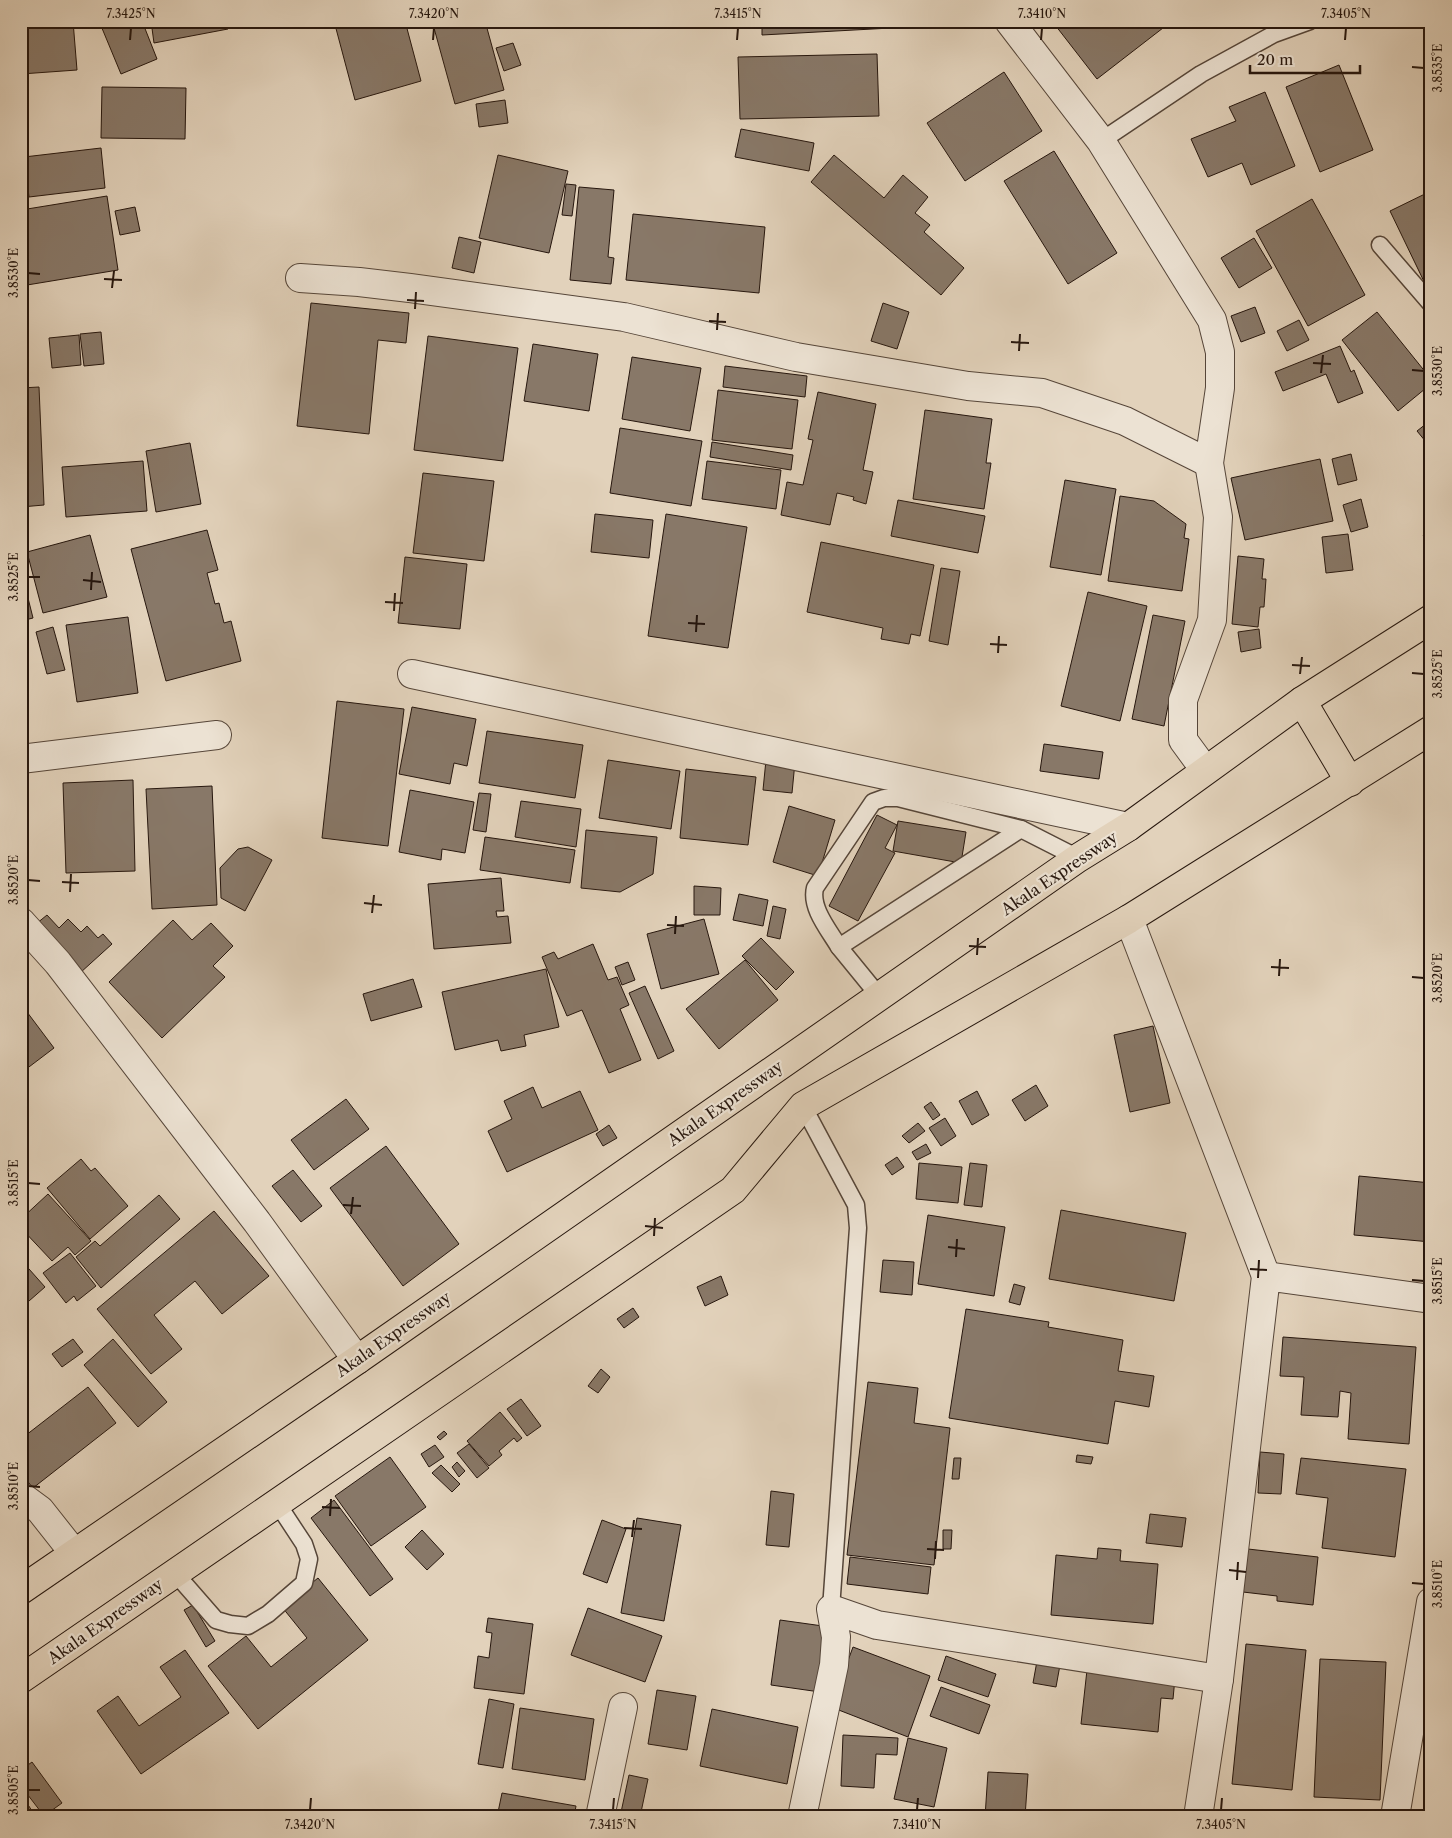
<svg xmlns="http://www.w3.org/2000/svg" width="1452" height="1838" viewBox="0 0 1452 1838" font-family="'Libre Caslon Text',serif">
  <style>
    .building { fill: #887868; stroke: #27170e }
    .lines { fill: none; stroke-linecap: round; stroke-linejoin: round }
    .service-casing { stroke: #564639; stroke-width: 19 }
    .minor-casing { stroke: #564639; stroke-width: 30 }
    .primary-casing { stroke: #27170e; stroke-width: 30 }
    .service { stroke: #ece2d3; stroke-width: 16 }
    .minor { stroke: #ece2d3; stroke-width: 28 }
    .primary { stroke: #e2d2bb; stroke-width: 28 }
    .ticks { fill: none; stroke: #27170e; stroke-width: 2 }
    .labels { text-anchor: middle; stroke-width: 4.5; stroke-linejoin: round; paint-order: stroke }
    .street-label { font-size: 16px; fill: #27170e; stroke: #ece2d3 }
    .neatline { fill: none; stroke: #27170e; stroke-width: 2 }
    .ticks-label { font-size: 12px; text-anchor: middle; fill: #27170e }
  </style>
  <rect width="100%" height="100%" fill="#e2d2bb"/>
  <filter id="stains"><feTurbulence type="fractalNoise" baseFrequency=".004" numOctaves="4"/><feColorMatrix values="0 0 0 0 .2 0 0 0 0 .09 0 0 0 0 .02 0 0 0 .5 -.17"/></filter>
  <radialGradient id="worn" r=".72"><stop offset=".6" stop-color="#630" stop-opacity="0"/><stop offset="1" stop-color="#630" stop-opacity=".3"/></radialGradient>
  <g class="building">
    <path d="M21,21H73L77,70L21,74Z"/>
    <path d="M99,21H142L157,59L121,74Z"/>
    <path d="M151,21H226L228,29L154,43Z"/>
    <path d="M334,21H405L421,81L355,100Z"/>
    <path d="M457,21H485L504,90L455,104L434,28Z"/>
    <path d="M762,21H890L891,28L762,35Z"/>
    <path d="M1052,21H1172L1097,79Z"/>
    <path d="M513,43L521,65L504,71L496,48Z"/>
    <path d="M877,54L879,116L740,119L738,57Z"/>
    <path d="M1339,65L1373,150L1320,172L1286,87Z"/>
    <path d="M1004,72L1042,131L965,181L927,123Z"/>
    <path d="M102,87L186,88L185,139L101,138Z"/>
    <path d="M1265,92L1295,166L1251,185L1242,163L1208,177L1191,139L1236,121L1229,107Z"/>
    <path d="M505,100L508,123L479,127L476,104Z"/>
    <path d="M741,129L814,143L809,171L735,157Z"/>
    <path d="M101,148L105,188L29,197L24,157Z"/>
    <path d="M1054,151L1117,253L1068,284L1004,181Z"/>
    <path d="M498,155L568,171L549,253L479,238Z"/>
    <path d="M834,155L884,198L903,175L928,197L915,213L930,225L924,232L964,268L941,295L811,182Z"/>
    <path d="M566,184L576,185L572,216L562,215Z"/>
    <path d="M579,187L614,190L608,257L614,258L611,284L570,280Z"/>
    <path d="M1431,191V296L1390,211Z"/>
    <path d="M107,196L118,270L21,286V210Z"/>
    <path d="M1312,199L1365,295L1308,326L1256,231Z"/>
    <path d="M135,207L140,231L120,235L115,211Z"/>
    <path d="M633,214L765,227L759,293L626,280Z"/>
    <path d="M459,237L481,242L474,273L452,268Z"/>
    <path d="M1254,238L1272,268L1239,288L1221,258Z"/>
    <path d="M311,303L409,313L406,343L378,340L369,434L297,426Z"/>
    <path d="M883,303L909,312L897,349L871,341Z"/>
    <path d="M1255,307L1265,333L1241,342L1231,316Z"/>
    <path d="M1377,312L1431,379V384L1398,411L1342,340Z"/>
    <path d="M1299,320L1309,340L1287,351L1277,331Z"/>
    <path d="M101,332L104,364L84,366L80,334Z"/>
    <path d="M79,335L81,365L52,368L49,338Z"/>
    <path d="M428,336L518,348L503,461L414,450Z"/>
    <path d="M533,344L598,354L589,411L524,401Z"/>
    <path d="M1340,346L1351,372L1354,370L1363,393L1338,403L1326,374L1283,391L1275,372Z"/>
    <path d="M632,357L701,368L690,431L622,419Z"/>
    <path d="M725,366L807,376L805,397L723,387Z"/>
    <path d="M39,387L44,505L21,507V388Z"/>
    <path d="M718,390L798,400L792,449L712,440Z"/>
    <path d="M818,392L876,404L863,470L873,472L866,504L853,500L854,497L837,493L830,525L781,515L787,482L803,485L813,440L808,439Z"/>
    <path d="M925,410L992,419L986,463H991L984,509L913,499Z"/>
    <path d="M1431,420V448L1417,431Z"/>
    <path d="M620,428L702,441L691,506L610,493Z"/>
    <path d="M712,442L793,455L791,470L710,457Z"/>
    <path d="M190,443L201,504L156,512L146,451Z"/>
    <path d="M1351,454L1357,480L1338,485L1332,459Z"/>
    <path d="M1320,459L1333,521L1245,540L1231,478Z"/>
    <path d="M143,461L147,511L66,517L62,467Z"/>
    <path d="M707,461L781,470L776,509L702,499Z"/>
    <path d="M423,473L494,481L484,561L413,553Z"/>
    <path d="M1065,480L1116,489L1101,575L1050,567Z"/>
    <path d="M1120,496L1154,501L1186,524L1184,538L1189,539L1182,591L1108,581Z"/>
    <path d="M1361,499L1368,527L1351,532L1343,505Z"/>
    <path d="M898,500L985,516L978,553L891,536Z"/>
    <path d="M595,514L653,520L649,558L591,552Z"/>
    <path d="M666,514L747,527L728,648L648,636Z"/>
    <path d="M207,530L218,570L207,573L215,604L219,603L224,623L231,621L241,661L166,681L131,549Z"/>
    <path d="M1431,530V546L1423,535Z"/>
    <path d="M1348,534L1353,570L1326,573L1322,537Z"/>
    <path d="M90,535L107,597L43,613L27,552Z"/>
    <path d="M821,542L934,565L920,636L911,634L909,644L881,639L883,628L807,612Z"/>
    <path d="M21,545H23L27,559L21,561Z"/>
    <path d="M1238,556L1264,559L1262,579H1266L1264,607H1260L1258,627L1232,624Z"/>
    <path d="M405,557L467,564L460,629L398,623Z"/>
    <path d="M941,568L960,571L948,645L929,641Z"/>
    <path d="M21,570L33,618L21,621Z"/>
    <path d="M1088,592L1147,606L1120,721L1061,706Z"/>
    <path d="M1153,615L1185,621L1164,726L1132,719Z"/>
    <path d="M128,617L138,693L77,702L66,625Z"/>
    <path d="M53,627L65,670L47,674L36,632Z"/>
    <path d="M1259,629L1261,648L1241,652L1238,632Z"/>
    <path d="M337,701L404,709L388,846L322,838Z"/>
    <path d="M412,707L476,719L467,766L454,763L450,784L399,774Z"/>
    <path d="M487,731L583,745L575,798L479,783Z"/>
    <path d="M1044,744L1103,752L1099,779L1040,771Z"/>
    <path d="M608,760L680,771L671,829L599,818Z"/>
    <path d="M766,760L795,762L792,793L763,790Z"/>
    <path d="M686,769L756,777L748,845L680,838Z"/>
    <path d="M133,780L135,871L66,873L63,783Z"/>
    <path d="M212,786L217,905L152,909L146,789Z"/>
    <path d="M410,790L474,802L465,853L442,849L441,860L399,852Z"/>
    <path d="M479,793L491,794L486,832L473,830Z"/>
    <path d="M521,801L581,809L576,847L515,837Z"/>
    <path d="M789,806L835,820L818,876L773,862Z"/>
    <path d="M877,815L897,825L885,848L895,853L858,921L829,906Z"/>
    <path d="M898,821L966,832L961,863L893,851Z"/>
    <path d="M586,830L657,837L653,874L620,892L581,888Z"/>
    <path d="M485,837L575,850L570,883L480,870Z"/>
    <path d="M248,847L272,860L245,911L221,898L220,868L238,849Z"/>
    <path d="M501,878L504,911H496L497,917L508,916L511,943L434,949L428,884Z"/>
    <path d="M694,886L721,888L720,915H694Z"/>
    <path d="M739,894L768,900L763,926L733,920Z"/>
    <path d="M773,906L786,909L780,939L767,936Z"/>
    <path d="M47,915L59,928L68,919L81,932L87,926L98,938L103,934L112,944L80,973L36,924Z"/>
    <path d="M704,919L719,974L661,989L647,934Z"/>
    <path d="M173,920L192,940L211,923L233,946L213,966L225,977L162,1038L109,982Z"/>
    <path d="M761,938L794,972L776,990L742,956Z"/>
    <path d="M593,944L608,980L617,977L629,1005L620,1009L641,1060L609,1073L582,1010L567,1016L542,957L554,952L558,959Z"/>
    <path d="M745,960L778,1000L719,1049L686,1009Z"/>
    <path d="M628,962L635,980L622,985L615,967Z"/>
    <path d="M546,969L559,1027L524,1035L526,1046L501,1051L498,1040L455,1050L442,992Z"/>
    <path d="M413,979L422,1007L371,1021L363,994Z"/>
    <path d="M645,986L674,1051L658,1059L629,993Z"/>
    <path d="M21,1004L54,1048L21,1073Z"/>
    <path d="M1153,1026L1170,1103L1130,1112L1114,1035Z"/>
    <path d="M1036,1085L1048,1106L1025,1121L1012,1100Z"/>
    <path d="M533,1087L542,1108L580,1091L598,1130L507,1172L488,1131L512,1119L504,1101Z"/>
    <path d="M977,1091L989,1115L972,1125L959,1101Z"/>
    <path d="M346,1099L369,1129L314,1170L291,1140Z"/>
    <path d="M931,1102L940,1115L933,1120L924,1107Z"/>
    <path d="M945,1118L956,1136L941,1146L929,1128Z"/>
    <path d="M918,1123L925,1131L909,1143L902,1136Z"/>
    <path d="M609,1125L617,1138L603,1146L596,1134Z"/>
    <path d="M926,1144L931,1153L917,1160L912,1152Z"/>
    <path d="M386,1146L459,1244L403,1286L330,1188Z"/>
    <path d="M897,1157L904,1167L892,1175L885,1165Z"/>
    <path d="M81,1159L91,1171L95,1168L128,1206L90,1239L47,1188Z"/>
    <path d="M919,1163L962,1167L958,1203L916,1199Z"/>
    <path d="M970,1163L987,1165L982,1207L964,1205Z"/>
    <path d="M293,1170L322,1206L301,1222L272,1186Z"/>
    <path d="M1359,1176L1431,1183V1242L1354,1235Z"/>
    <path d="M48,1194L91,1241L75,1255L68,1247L52,1261L21,1228V1219Z"/>
    <path d="M159,1195L180,1219L101,1288L76,1257L95,1241L100,1246Z"/>
    <path d="M1061,1210L1186,1233L1174,1301L1049,1279Z"/>
    <path d="M214,1211L269,1276L222,1314L195,1281L154,1315L182,1349L151,1374L97,1309Z"/>
    <path d="M928,1215L1005,1227L994,1296L918,1284Z"/>
    <path d="M70,1253L96,1286L77,1301L74,1296L66,1303L43,1273Z"/>
    <path d="M21,1260L45,1287L21,1308Z"/>
    <path d="M883,1260L914,1262L912,1295L880,1292Z"/>
    <path d="M721,1276L728,1295L705,1306L697,1287Z"/>
    <path d="M1014,1284L1025,1287L1020,1305L1009,1302Z"/>
    <path d="M633,1308L639,1317L624,1328L617,1319Z"/>
    <path d="M966,1309L1049,1322L1048,1327L1123,1340L1118,1371L1154,1376L1149,1407L1115,1401L1108,1444L949,1418Z"/>
    <path d="M1283,1337L1416,1347L1409,1444L1348,1439L1351,1393L1340,1391L1338,1417L1301,1415L1304,1377L1280,1376Z"/>
    <path d="M73,1339L83,1352L62,1367L52,1354Z"/>
    <path d="M113,1339L167,1402L138,1427L84,1365Z"/>
    <path d="M601,1369L610,1377L598,1393L588,1386Z"/>
    <path d="M868,1382L918,1388L914,1423L950,1428L934,1565L847,1555Z"/>
    <path d="M88,1387L116,1423L33,1488L21,1473V1439Z"/>
    <path d="M521,1399L541,1426L527,1436L507,1409Z"/>
    <path d="M500,1412L522,1438L517,1442L514,1438L499,1451L502,1455L489,1466L467,1441Z"/>
    <path d="M444,1431L447,1434L440,1440L437,1437Z"/>
    <path d="M469,1444L489,1468L477,1478L457,1453Z"/>
    <path d="M435,1445L444,1457L429,1467L421,1454Z"/>
    <path d="M1260,1452L1284,1454L1281,1494L1258,1493Z"/>
    <path d="M1077,1455L1093,1457L1091,1464L1076,1462Z"/>
    <path d="M390,1457L426,1507L371,1546L335,1496Z"/>
    <path d="M954,1458H961L959,1479H952Z"/>
    <path d="M1301,1458L1406,1469L1395,1557L1322,1548L1328,1498L1296,1494Z"/>
    <path d="M457,1462L465,1471L459,1477L452,1467Z"/>
    <path d="M441,1465L460,1484L452,1492L432,1473Z"/>
    <path d="M771,1491L794,1494L789,1547L766,1545Z"/>
    <path d="M334,1500L393,1579L370,1596L311,1518Z"/>
    <path d="M1150,1514L1186,1518L1182,1547L1146,1543Z"/>
    <path d="M637,1518L681,1525L664,1621L621,1613Z"/>
    <path d="M602,1520L626,1529L607,1583L583,1574Z"/>
    <path d="M422,1530L444,1554L427,1570L405,1547Z"/>
    <path d="M943,1530H952L951,1549H943Z"/>
    <path d="M1098,1548L1121,1550L1120,1561L1158,1564L1153,1624L1051,1615L1056,1555L1097,1559Z"/>
    <path d="M1248,1549L1318,1557L1313,1605L1277,1601V1596L1243,1592Z"/>
    <path d="M850,1557L931,1567L928,1594L847,1584Z"/>
    <path d="M318,1578L368,1640L258,1729L208,1666L246,1636L271,1667L307,1638L282,1607Z"/>
    <path d="M193,1605L215,1641L206,1647L184,1610Z"/>
    <path d="M588,1608L662,1636L645,1682L571,1655Z"/>
    <path d="M488,1618L533,1624L524,1694L474,1688L478,1656L489,1658L492,1633L486,1632Z"/>
    <path d="M780,1620L830,1627L820,1692L771,1685Z"/>
    <path d="M1246,1644L1306,1650L1292,1790L1232,1784Z"/>
    <path d="M853,1647L930,1676L908,1737L831,1707Z"/>
    <path d="M185,1650L229,1713L141,1774L97,1711L118,1696L139,1726L181,1697L160,1667Z"/>
    <path d="M946,1656L996,1674L988,1697L938,1680Z"/>
    <path d="M1320,1659L1386,1662L1380,1800L1314,1797Z"/>
    <path d="M1037,1661L1060,1665L1056,1687L1033,1683Z"/>
    <path d="M1087,1670L1175,1678L1173,1699L1161,1698L1158,1732L1081,1724Z"/>
    <path d="M941,1687L990,1705L979,1734L930,1716Z"/>
    <path d="M657,1690L696,1696L687,1750L648,1744Z"/>
    <path d="M489,1699L514,1704L503,1768L478,1764Z"/>
    <path d="M520,1708L594,1719L585,1780L512,1769Z"/>
    <path d="M712,1709L798,1727L787,1784L700,1766Z"/>
    <path d="M843,1735L898,1738L897,1755L876,1754L874,1788L841,1786Z"/>
    <path d="M908,1738L947,1748L934,1807L894,1799Z"/>
    <path d="M32,1762L62,1803L44,1816L21,1786V1770Z"/>
    <path d="M988,1772L1028,1774L1025,1817H985Z"/>
    <path d="M629,1775L648,1779L640,1817H620Z"/>
    <path d="M502,1793L576,1806L574,1817H497Z"/>
    <path d="M21,1794L36,1817H21Z"/>
    <path d="M1303,1812L1364,1817H1303Z"/>
  </g>
  <g class="lines">
    <g class="service-casing">
      <g id="service">
        <path d="M1101,141L1201,74L1274,34L1310,21"/>
        <path d="M1380,245L1431,304"/>
        <path d="M839,947C829,930 810,908 815,888L873,802L884,798H898L1021,829"/>
        <path d="M879,996L839,947L1021,829L1078,858"/>
        <path d="M803,1106L856,1205L858,1228L831,1609"/>
        <path d="M175,1573L216,1620L230,1624L248,1626L268,1614L304,1583L309,1559L304,1544L277,1503"/>
      </g>
    </g>
    <g class="minor-casing">
      <g id="minor">
        <path d="M1009,21L1101,141L1212,320L1220,352V388L1209,463L1218,517L1212,620L1183,700V740L1205,770"/>
        <path d="M300,278L359,282L410,288L624,317L796,357L968,386L1042,393L1125,421L1209,463"/>
        <path d="M412,674L1128,827"/>
        <path d="M21,759L217,735"/>
        <path d="M1129,919L1266,1276"/>
        <path d="M21,922L58,963L257,1222L357,1360"/>
        <path d="M21,1496L40,1510L74,1553"/>
        <path d="M600,1817L623,1707"/>
        <path d="M802,1817L834,1665L836,1637L831,1609L877,1625L1219,1679"/>
        <path d="M1198,1817L1219,1679L1266,1276L1431,1299"/>
        <path d="M1395,1817L1431,1602"/>
      </g>
    </g>
    <g class="primary-casing">
      <g id="primary">
        <path d="M1302,701L1350,782"/>
        <path d="M21,1590L357,1360L1078,858L1128,827L1302,701L1431,619"/>
        <path d="M21,1679L733,1190L803,1106L1129,919L1431,730"/>
      </g>
    </g>
    <use href="#service" class="service"/>
    <use href="#minor" class="minor"/>
    <use href="#primary" class="primary"/>
  </g>
  <path class="ticks" d="M130,40L131,28M433,40L434,28M737,40L738,28M1041,40L1042,28M1345,40L1346,28M1412,67L1424,68M28,273L40,274M104,279L122,280M112,288L114,271M407,300L424,301M415,309L416,292M709,321L726,322M717,330L718,313M1011,342L1029,343M1019,351L1020,334M1313,363L1331,364M1412,370L1424,371M1321,373L1323,355M28,577H40M83,580L101,582M91,590L92,572M385,602L403,603M394,611L395,593M688,623L705,624M696,632L697,615M990,644L1007,645M998,653L999,636M1292,665L1310,666M1412,673L1424,674M1300,674L1302,657M28,880L40,881M62,882L79,883M70,892L71,874M364,903L382,905M372,913L374,895M667,925L684,926M675,934L676,916M969,946L986,947M977,955L978,938M1271,967L1289,968M1279,976L1280,959M1412,977L1424,978M28,1183L40,1184M343,1205L361,1206M351,1214L353,1197M645,1226L663,1228M654,1236L655,1218M948,1247L965,1249M956,1257L957,1239M1250,1269L1267,1270M1258,1278L1259,1260M1412,1280L1424,1281M28,1486L40,1487M322,1507L340,1508M330,1516L331,1499M624,1528L642,1529M632,1537L634,1520M927,1549L944,1550M935,1559L936,1541M1229,1570L1246,1572M1237,1580L1238,1562M1412,1583L1424,1584M28,1790H40M310,1810L311,1798M613,1810L614,1798M917,1810L918,1798M1221,1810L1222,1798"/>
  <g class="labels">
    <g class="street-label">
      <text transform="translate(1059 873) rotate(-34)" y="6">Akala Expressway</text>
      <text transform="translate(725 1103) rotate(-35)" y="6">Akala Expressway</text>
      <text transform="translate(393 1334) rotate(-35)" y="6">Akala Expressway</text>
      <text transform="translate(105 1621) rotate(-35)" y="6">Akala Expressway</text>
    </g>
  </g>
  <rect width="1452" height="1838" fill="none" stroke="#e2d2bb" stroke-width="55"/>
  <path d="M1250 65v8h110v-8" fill="none" stroke="#27170e" stroke-width="2.5"/>
  <text x="1257" y="65" font-size="15" fill="#27170e" stroke="#ece2d3" stroke-width="4" paint-order="stroke">20 m</text>
  <rect x="28" y="28" width="1396" height="1782" class="neatline"/>
  <g class="ticks-label">
    <text x="131" y="18">7.3425°N</text>
    <text x="434" y="18">7.3420°N</text>
    <text x="738" y="18">7.3415°N</text>
    <text x="1042" y="18">7.3410°N</text>
    <text x="1346" y="18">7.3405°N</text>
    <text transform="translate(1438 68) rotate(-90)" y="4">3.8535°E</text>
    <text transform="translate(14 273) rotate(-90)" y="4">3.8530°E</text>
    <text transform="translate(1438 371) rotate(-90)" y="4">3.8530°E</text>
    <text transform="translate(14 577) rotate(-90)" y="4">3.8525°E</text>
    <text transform="translate(1438 674) rotate(-90)" y="4">3.8525°E</text>
    <text transform="translate(14 880) rotate(-90)" y="4">3.8520°E</text>
    <text transform="translate(1438 978) rotate(-90)" y="4">3.8520°E</text>
    <text transform="translate(14 1183) rotate(-90)" y="4">3.8515°E</text>
    <text transform="translate(1438 1281) rotate(-90)" y="4">3.8515°E</text>
    <text transform="translate(14 1486) rotate(-90)" y="4">3.8510°E</text>
    <text transform="translate(1438 1584) rotate(-90)" y="4">3.8510°E</text>
    <text transform="translate(14 1790) rotate(-90)" y="4">3.8505°E</text>
    <text x="310" y="1829">7.3420°N</text>
    <text x="613" y="1829">7.3415°N</text>
    <text x="917" y="1829">7.3410°N</text>
    <text x="1221" y="1829">7.3405°N</text>
  </g>
  <rect width="100%" height="100%" filter="url(#stains)"/>
  <rect width="100%" height="100%" fill="url(#worn)"/>
</svg>
